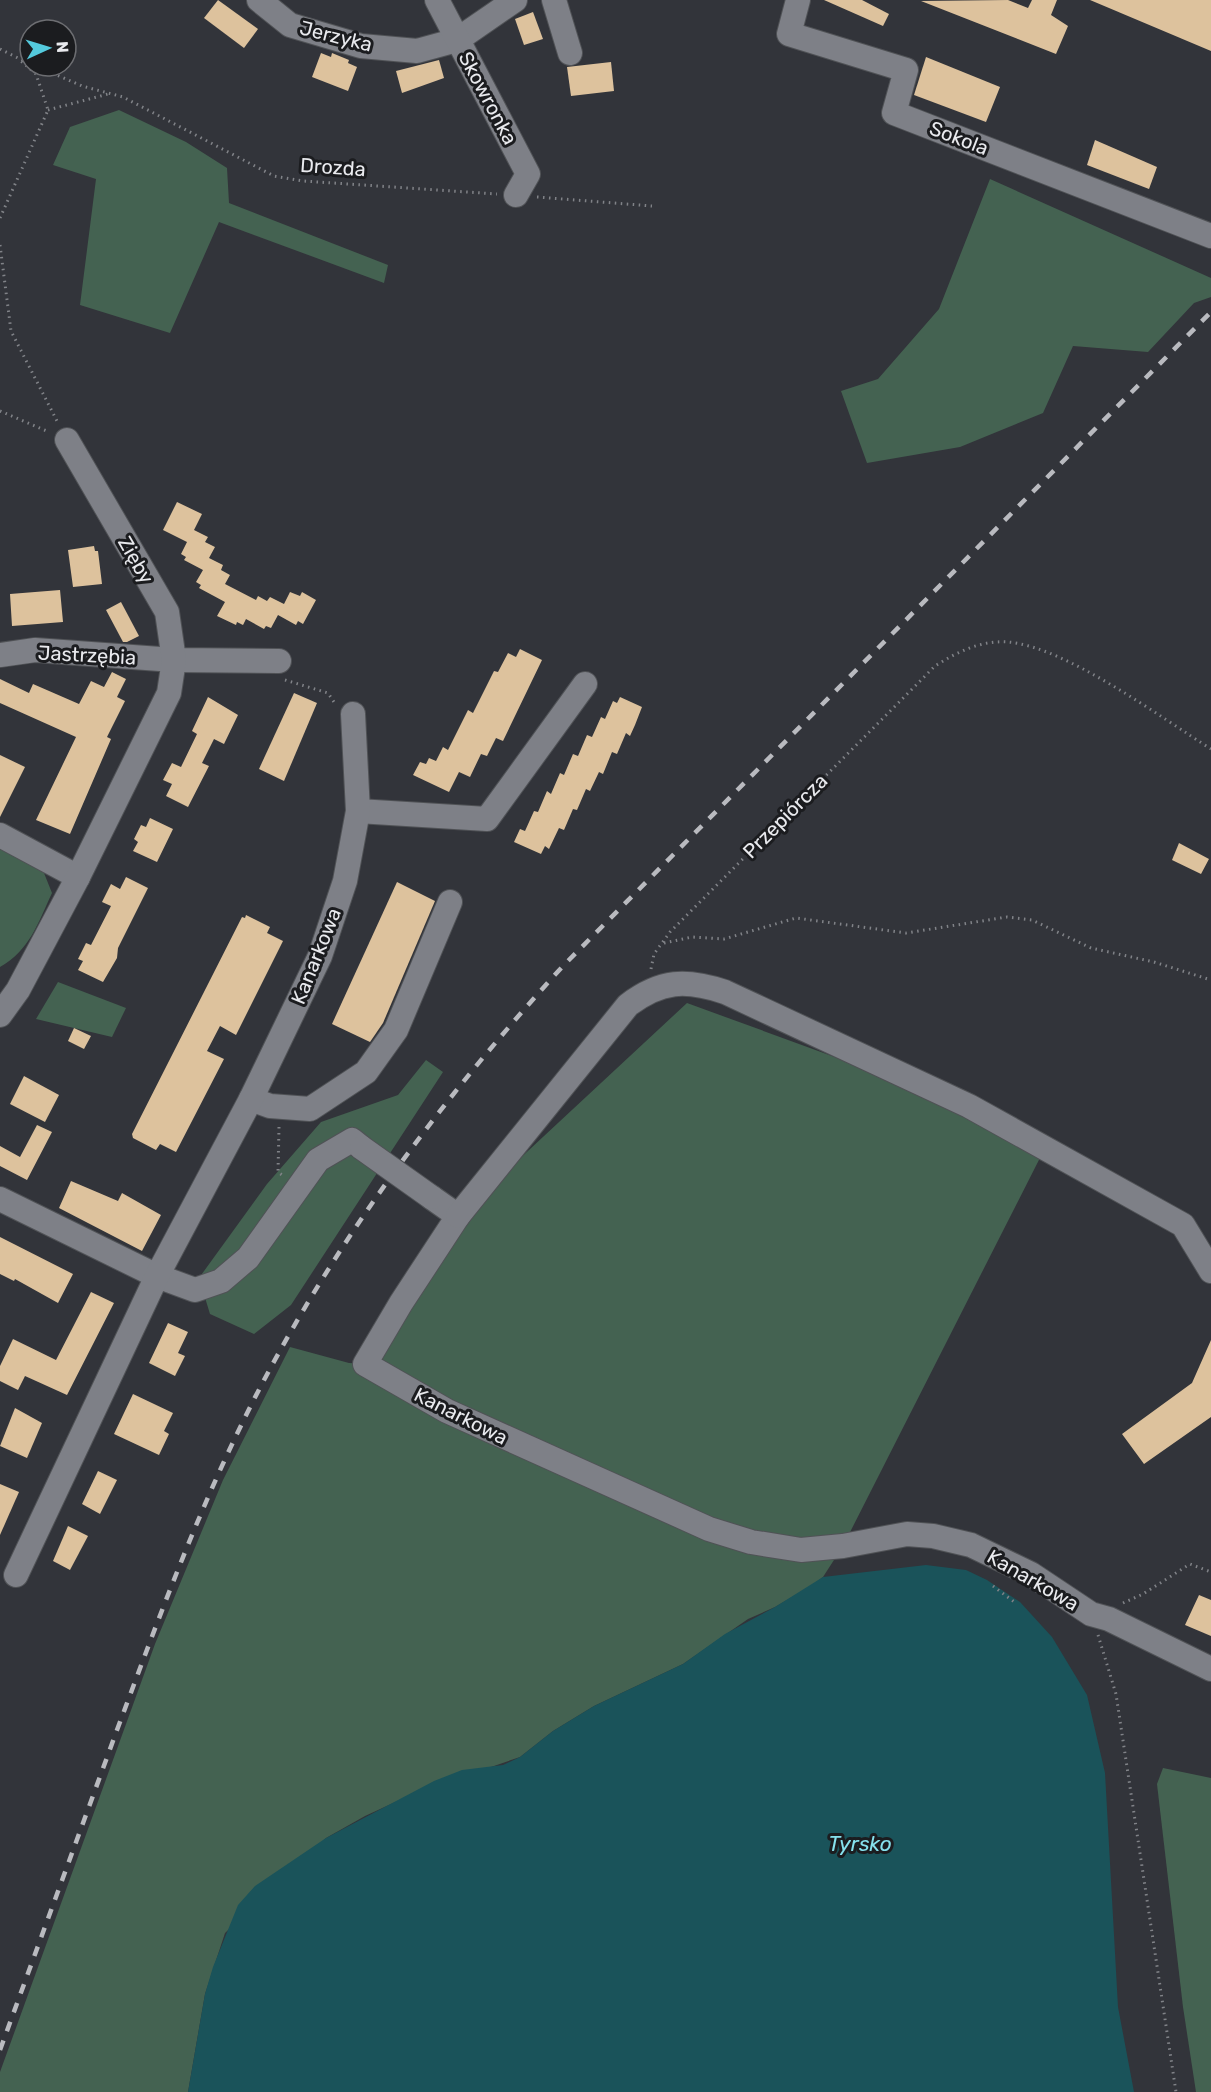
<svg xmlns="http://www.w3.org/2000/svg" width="1211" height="2092" viewBox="0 0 1211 2092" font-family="Rubik,sans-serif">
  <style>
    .green { fill: #446251 }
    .water { fill: #1a535a }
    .building { fill: #ddc29d }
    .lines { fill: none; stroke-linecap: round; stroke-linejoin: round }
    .minor-casing { stroke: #505256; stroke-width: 26 }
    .path { stroke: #818388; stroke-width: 3; stroke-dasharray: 1.5 4.5; stroke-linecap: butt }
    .minor { stroke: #7e8087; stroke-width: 24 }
    .rail { stroke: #b9babf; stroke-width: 4.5; stroke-dasharray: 10 10; stroke-linecap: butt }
    .minor-bridge-casing { stroke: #505256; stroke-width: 26; stroke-linecap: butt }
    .minor-bridge { stroke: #7e8087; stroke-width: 24 }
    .labels { text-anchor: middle; stroke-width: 6; stroke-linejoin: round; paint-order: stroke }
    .street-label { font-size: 20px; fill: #e9eaee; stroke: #1b1c1f }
    .water-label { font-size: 21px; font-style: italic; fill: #86e1ed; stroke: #1b1c1f }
  </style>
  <rect width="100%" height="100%" fill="#32343a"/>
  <g class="green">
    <path d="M119,110L186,142L227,168L229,203L388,265L384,283L219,222L170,333L80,305L96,179L53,165L70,127Z"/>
    <path d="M990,179L1211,278V297L1194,303L1148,352L1073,346L1043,413L960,447L867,463L841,391L878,379L939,309Z"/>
    <path d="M0,841L40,863L52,893C38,923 30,950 0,967Z"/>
    <path d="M58,982L126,1008L112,1037L36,1019Z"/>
    <path d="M687,1003L969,1106L1045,1148L843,1546L823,1577L811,1586L775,1607L748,1619L683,1664L594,1706L553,1731L520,1757L415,1793L365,1816L326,1838L225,1933L205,1994L188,2092H0V2072L155,1644L223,1480L290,1347L349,1363L365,1364L458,1216Z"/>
    <path d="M426,1060L443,1072L291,1305L254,1334L210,1314L199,1278L267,1184L321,1122L398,1095Z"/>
    <path d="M1163,1768L1211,1778V2092H1196L1183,2007L1157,1784Z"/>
  </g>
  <path class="water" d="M926,1565L966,1570L987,1580L1020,1602L1052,1637L1087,1695L1105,1773L1118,2007L1134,2092H188L205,1994L213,1967L238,1905L255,1886L326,1838L434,1781L462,1770L503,1765L520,1757L553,1731L594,1706L683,1664L725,1634L775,1607L823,1577Z"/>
  <g class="building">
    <path d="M218,0L258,29L244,48L204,18Z"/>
    <path d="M824,0H862L889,14L883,26Z"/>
    <path d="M1008,0L1028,8L1032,0H1057L1051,15L1068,26L1056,54L921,1Z"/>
    <path d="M1090,0H1211V51Z"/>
    <path d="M533,12L543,39L524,45L515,19Z"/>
    <path d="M321,53L331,57L332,53L349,60L348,63L357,67L348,91L312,77Z"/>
    <path d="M926,57L1000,87L986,122L914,95Z"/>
    <path d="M439,60L444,78L402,93L396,71Z"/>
    <path d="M611,62L614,91L571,96L567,67Z"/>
    <path d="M1095,140L1157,167L1149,189L1087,165Z"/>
    <path d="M177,502L202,514L194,530L208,537L205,542L215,547L209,558L223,565L221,570L230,575L225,584L256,600L258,596L267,601L270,597L284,604L290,592L300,596L302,592L316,600L303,624L298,621L296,625L278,615L271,628L266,626L264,629L246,619L243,625L237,622L236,625L217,616L225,602L199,588L201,585L196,582L203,570L184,560L186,557L181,554L187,542L163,530Z"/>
    <path d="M94,546L95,551H98L102,584L73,587L68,550Z"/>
    <path d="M60,590L63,622L12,626L10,594Z"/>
    <path d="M121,602L139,636L127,642H123L106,610Z"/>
    <path d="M520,649L542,660L503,741L496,738L487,756L481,754L470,777L459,772L449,792L413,775L420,762L426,764L429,758L436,761L443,747L448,750L468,710L473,713L494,671L498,672L508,653L516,657Z"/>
    <path d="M112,672L126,679L117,697L125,701L107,737L111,739L70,834L36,820L76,737L0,703V679L29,693L33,684L79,704L91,681L104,687Z"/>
    <path d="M294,693L317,703L284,781L259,769Z"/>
    <path d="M208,697L238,715L224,744L214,739L202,763L209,766L188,807L166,796L172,784L163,780L172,763L181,767L197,734L192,731Z"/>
    <path d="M620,697L642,707L635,725L630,736L626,733L617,754L612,752L603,774L599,772L590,791L586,789L577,810L573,809L564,830L559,828L549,849L545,846L541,854L514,842L520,829L525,831L534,811L538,812L547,791L551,794L560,773L564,775L573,754L578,756L587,735L592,737L601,717L605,719L613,701L617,703Z"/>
    <path d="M0,755L25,767L0,817Z"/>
    <path d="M150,818L173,829L157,862L133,851L138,842L134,839L141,825L146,827Z"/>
    <path d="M1179,843L1209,859L1201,874L1172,860Z"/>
    <path d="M126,877L148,888L118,948L117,958L103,982L78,970L83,961L78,959L86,943L91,945L111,906L102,902L111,884L120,889Z"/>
    <path d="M397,882L435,901L383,1023L370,1042L332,1024Z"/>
    <path d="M246,915L270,927L267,933L283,941L236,1035L220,1026L207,1051L224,1059L176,1152L160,1144L156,1150L133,1138L132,1134L242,917L245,918Z"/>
    <path d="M74,1028L91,1036L84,1049L68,1041Z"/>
    <path d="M24,1076L59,1095L45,1122L10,1104Z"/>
    <path d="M37,1125L52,1132L27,1180L0,1166V1146L20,1157Z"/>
    <path d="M71,1181L118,1201L122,1193L161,1215L142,1251L59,1208Z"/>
    <path d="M0,1237L73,1274L58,1303L15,1279L14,1281L0,1274Z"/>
    <path d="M91,1292L114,1303L67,1395L25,1376L18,1390L0,1381V1366L13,1339L56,1360Z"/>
    <path d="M168,1323L188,1332L178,1353L185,1356L175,1376L149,1363Z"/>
    <path d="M1211,1340V1417L1144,1464L1122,1434L1192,1383Z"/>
    <path d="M133,1394L173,1413L164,1431L169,1434L159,1455L114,1434Z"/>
    <path d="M15,1408L42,1423L27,1458L0,1446Z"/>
    <path d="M98,1471L117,1480L100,1514L82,1504Z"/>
    <path d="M0,1484L19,1492L0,1535Z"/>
    <path d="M68,1526L88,1536L70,1570L53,1561Z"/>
    <path d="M1199,1595L1211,1600V1636L1185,1625Z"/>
  </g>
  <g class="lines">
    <g class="minor-casing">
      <g id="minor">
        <path d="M259,0L290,25L361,46L417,51L457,40L515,0"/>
        <path d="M437,0L528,174L516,195"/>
        <path d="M554,0L570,53"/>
        <path d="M798,0L789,34L906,70L894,113L1211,236"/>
        <path d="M0,655L35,650L174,660L279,661"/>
        <path d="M358,811L487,819L585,684"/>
        <path d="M0,835L78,877"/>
        <path d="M0,1015L18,990L78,877L169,693L174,660L167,612L67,440"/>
        <path d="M251,1099L270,1106L310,1109L366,1072L396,1030L450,902"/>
        <path d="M431,1197L458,1216L401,1303L365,1364L447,1411L709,1529L751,1542L801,1550L843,1546L907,1534L933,1536L971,1545L1031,1574L1091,1614L1109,1619L1211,1669"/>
        <path d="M0,1199L157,1276L195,1290L221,1281L248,1258L318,1160L352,1140L362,1148"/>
        <path d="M458,1216L628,1005C661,980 686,979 725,992L969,1106L1183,1225L1211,1271"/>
        <path d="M16,1575L157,1276L251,1099L320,956L345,881L358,811L353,714"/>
      </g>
    </g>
    <g class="path">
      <path d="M0,49L30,64"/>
      <path d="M36,66L82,86L123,97L274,176L303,181L497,194"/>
      <path d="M48,110L108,94"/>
      <path d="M537,197L652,206"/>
      <path d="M0,218L48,110L36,74L21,61"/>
      <path d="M0,245L11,331L58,423"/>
      <path d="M0,411L49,432"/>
      <path d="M285,680L328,693L336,705"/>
      <path d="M664,943L692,937L724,939L796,918L906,933L1007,917L1032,920L1091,948L1154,962L1211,980"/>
      <path d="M651,969L654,954L670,932L935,666C957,652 981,640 1008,642C1066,647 1160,717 1211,749"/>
      <path d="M279,1127L278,1172L282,1175"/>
      <path d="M993,1586L1017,1604"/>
      <path d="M1123,1603L1143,1594L1190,1564L1211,1572"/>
      <path d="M1098,1635L1116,1694L1176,2092"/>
    </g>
    <use href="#minor" class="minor"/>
    <path class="rail" d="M0,2050C39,1943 78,1837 117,1730C161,1612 204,1494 263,1382C344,1229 447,1093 563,966L1211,312"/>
    <g class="minor-bridge-casing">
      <path id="minor-bridge" d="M362,1148L431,1197"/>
    </g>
    <use href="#minor-bridge" class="minor-bridge"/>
  </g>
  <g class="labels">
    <g class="street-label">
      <text transform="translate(336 36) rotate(14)" y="7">Jerzyka</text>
      <text transform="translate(488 98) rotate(62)" y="7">Skowronka</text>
      <text transform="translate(959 138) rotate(21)" y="7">Sokola</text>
      <text transform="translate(333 167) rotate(4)" y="7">Drozda</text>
      <text transform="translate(136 560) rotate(60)" y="7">Zięby</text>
      <text transform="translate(87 655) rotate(3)" y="7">Jastrzębia</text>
      <text transform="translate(785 816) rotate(-45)" y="7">Przepiórcza</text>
      <text transform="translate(316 956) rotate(-68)" y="7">Kanarkowa</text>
      <text transform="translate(461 1416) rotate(27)" y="7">Kanarkowa</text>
      <text transform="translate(1033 1580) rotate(30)" y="7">Kanarkowa</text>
    </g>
    <g class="water-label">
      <text x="860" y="1851">Tyrsko</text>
    </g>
  </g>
  <g transform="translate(48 48) rotate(86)"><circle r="28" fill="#1b1c1f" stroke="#6d6e72" stroke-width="1.5"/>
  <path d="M0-4.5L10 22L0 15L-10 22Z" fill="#54cadd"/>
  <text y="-9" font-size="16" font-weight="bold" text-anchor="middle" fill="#e9eaee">N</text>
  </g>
</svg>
